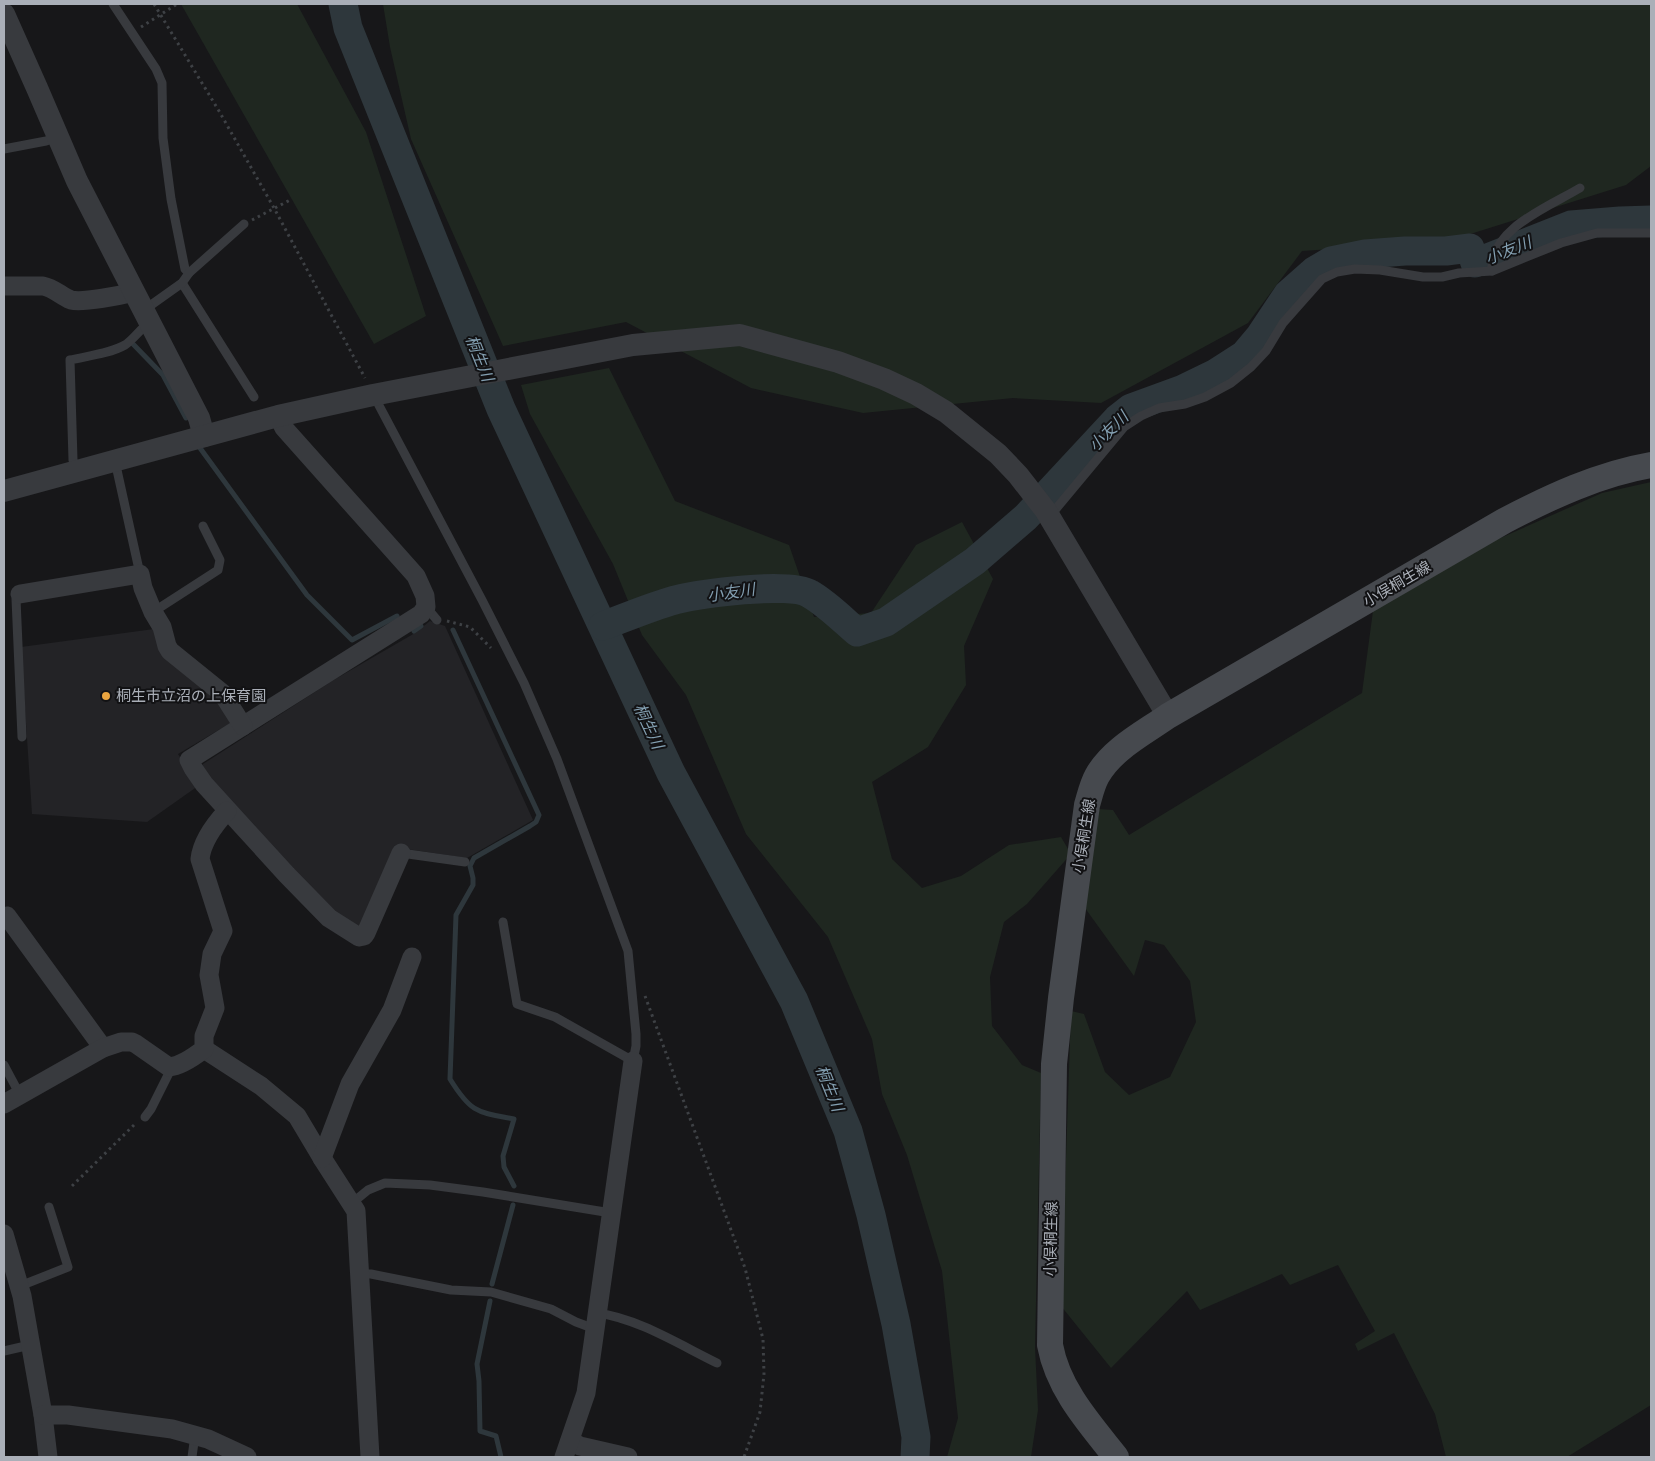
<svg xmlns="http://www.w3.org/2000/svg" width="1655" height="1461" viewBox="0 0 1655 1461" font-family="'PT Sans Narrow','Noto Sans JP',sans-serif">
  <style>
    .built { fill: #232326 }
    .green { fill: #1f2720 }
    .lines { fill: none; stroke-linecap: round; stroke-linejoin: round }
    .stream { stroke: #2e373c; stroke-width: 5 }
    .river { stroke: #2e373c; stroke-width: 29 }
    .path { stroke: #3e4145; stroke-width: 3; stroke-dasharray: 2.5 4; stroke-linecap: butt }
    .service { stroke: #383a3e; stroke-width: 9 }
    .minor { stroke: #383a3e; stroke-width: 19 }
    .tertiary { stroke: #383a3e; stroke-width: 22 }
    .secondary { stroke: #46494e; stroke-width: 26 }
    .poi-dot { fill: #e9a43f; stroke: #121214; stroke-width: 2 }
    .labels { text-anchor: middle; stroke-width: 4; stroke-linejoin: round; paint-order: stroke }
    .street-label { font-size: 15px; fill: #aaafb8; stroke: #121214 }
    .poi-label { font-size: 15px; fill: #aaafb8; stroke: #121214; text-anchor: start }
    .water-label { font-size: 16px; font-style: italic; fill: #839fb1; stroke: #121214 }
  </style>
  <rect width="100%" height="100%" fill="#171719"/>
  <g class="built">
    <path d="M430,621L445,626L533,820L467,858L400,848L363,929L333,916L201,768L203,764L332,681L415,633Z"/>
    <path d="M154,629L220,700L234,721L178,754L198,786L147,822L32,814L21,647Z"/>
  </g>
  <g class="green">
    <path d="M181,4H297L366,132L426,316L374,344Z"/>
    <path d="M383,4H1651V166L1626,185L1448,241L1302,251L1248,323L1101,403L1013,398L863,413L751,388L626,322L503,346L411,139L390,47Z"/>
    <path d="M609,368L675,501L789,545L814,617L871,613L916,545L962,522L993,579L964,646L966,685L928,747L872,782L892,859L922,888L961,876L1009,845L1061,837L1071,854L1027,904L1004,922L990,977L992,1026L1022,1065L1041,1073L1035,1347L1038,1410L1031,1457H947L958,1418L942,1271L907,1155L882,1094L872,1039L828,937L746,834L686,695L642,635L613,564L530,414L521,385Z"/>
    <path d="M1651,482V1405L1567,1457H1446L1435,1414L1394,1333L1358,1351L1355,1344L1375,1331L1338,1265L1290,1285L1282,1274L1200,1310L1187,1291L1111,1368L1061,1306L1071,1011L1084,1014L1105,1072L1129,1095L1170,1077L1196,1022L1190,981L1164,945L1145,940L1134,976L1085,908L1098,809L1113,810L1129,835L1362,693L1373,611L1496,540L1602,493Z"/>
  </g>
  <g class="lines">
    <g class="stream">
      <path d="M133,344L163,375L186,418"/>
      <path d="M200,448L307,595L352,640L397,616"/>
      <path d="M453,630L539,815L536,822L530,826L474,858L470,866L473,878V885L456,915L450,1079C471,1113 477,1112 514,1119L503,1156L504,1167L514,1186"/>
      <path d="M414,631L421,626"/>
      <path d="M492,1284L513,1205"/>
      <path d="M490,1301L477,1364L479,1381L480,1431L496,1436L501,1457"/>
    </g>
    <g class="river">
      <path d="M343,4L348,28L501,409L671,773L794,1001L848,1131L871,1215L896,1324L916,1437L915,1457"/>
      <path d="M603,626C627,617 650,607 675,600C699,594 790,581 810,594C826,603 843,620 857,632L886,622L975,561L1026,517L1117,419L1131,408L1183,389L1216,373L1244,355L1260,336L1288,294L1314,271L1331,261L1365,254L1405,251H1446L1470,248L1475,263L1571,225L1620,221L1651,220"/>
    </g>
    <g class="path">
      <path d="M154,4L219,111L274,208L365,378"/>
      <path d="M141,27L177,4"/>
      <path d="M252,220L292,199"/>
      <path d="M447,621L470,627L491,648"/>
      <path d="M645,996L745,1268L763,1339L764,1374L760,1412L744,1457"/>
      <path d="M72,1186L136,1123"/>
    </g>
    <g class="service">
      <path d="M113,4L156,69L162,83L163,138L171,199L185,269L189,273"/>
      <path d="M4,149L46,141L57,137"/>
      <path d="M1492,271C1489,229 1550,206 1580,188"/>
      <path d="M182,283L254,397"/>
      <path d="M144,310L182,283L189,273L244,224"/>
      <path d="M374,396L482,600L524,683L557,759L628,951L636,1034V1046L633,1061L555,1017L517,1004L503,922"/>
      <path d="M115,461L140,574"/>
      <path d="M77,471L73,460L70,360C87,356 109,354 125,345C134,339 140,329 149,323"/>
      <path d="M1050,516L1124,427L1141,416L1159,408L1185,404L1205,397L1231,383L1251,367L1266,351L1283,323L1322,279L1337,272L1355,269L1380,270L1423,277H1442L1459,273L1492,271L1561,243L1597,233H1651"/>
      <path d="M20,594L16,599L22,737"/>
      <path d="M426,607L437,620"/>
      <path d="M153,612L218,570L220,560L203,526"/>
      <path d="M401,853L465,862"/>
      <path d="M4,1065L20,1095"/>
      <path d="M145,1117L151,1109L172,1067"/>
      <path d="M352,1203L368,1190L385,1183L430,1185L483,1192L611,1213"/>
      <path d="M359,1274H371L451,1290L491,1292L551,1309L576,1322L595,1329"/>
      <path d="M20,1286L68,1267L49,1207"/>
      <path d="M597,1313C637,1318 680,1345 717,1363"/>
      <path d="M4,1351L30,1345"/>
      <path d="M192,1457L195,1435"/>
    </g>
    <g class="minor">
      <path d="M4,286H43C54,288 61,296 71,300C83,303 122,295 134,292"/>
      <path d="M278,416L284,428L416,576L425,596L426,607L421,614L189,760L193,768L204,784L287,875L329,918L359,937L364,936L366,933L401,853"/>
      <path d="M20,594L140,574L143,588L153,612L162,627L167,646L170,651L222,693L243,726"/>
      <path d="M7,916L103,1048"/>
      <path d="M204,1049L261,1086L297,1116L322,1158L356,1211L370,1457"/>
      <path d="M4,1104L103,1048L121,1042H132L136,1044L169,1067C181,1066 195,1056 204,1049V1036L215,1008L209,975L212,954L223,931L200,859C202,841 214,825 227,811"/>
      <path d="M322,1158L350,1084L392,1010L412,957"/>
      <path d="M4,1234L22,1296L43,1415L48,1457"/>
      <path d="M43,1415H68L172,1429L208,1439L247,1457"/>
      <path d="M570,1441L580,1446L628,1457"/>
      <path d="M564,1457L586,1393L633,1061"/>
    </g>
    <g class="tertiary">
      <path d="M4,14L37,88L77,181L199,418L204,436"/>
      <path d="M4,491L278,416L373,395L633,345L740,335L838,362L884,379L916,394L946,412L998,454L1018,475L1046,511L1168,716"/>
    </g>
    <path class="secondary" d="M1116,1457C1089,1423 1058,1389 1050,1345L1054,1064L1061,998L1087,805C1090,795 1092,785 1097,776C1112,749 1144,733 1168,716L1504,521C1550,497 1599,474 1651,465"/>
  </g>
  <circle class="poi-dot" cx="106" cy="696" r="5"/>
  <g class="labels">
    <g class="street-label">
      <text transform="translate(1397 584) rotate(-30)" y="5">小俣桐生線</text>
      <text transform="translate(1084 836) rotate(-81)" y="5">小俣桐生線</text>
      <text transform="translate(1051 1239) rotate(-89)" y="5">小俣桐生線</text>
    </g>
    <g class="poi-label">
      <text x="116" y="701">桐生市立沼の上保育園</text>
    </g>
    <g class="water-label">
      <text transform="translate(1508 250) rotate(-22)" y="6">小友川</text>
      <text transform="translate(480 358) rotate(68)" y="6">桐生川</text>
      <text transform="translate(1108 431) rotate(-45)" y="6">小友川</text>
      <text transform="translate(731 592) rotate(-8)" y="6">小友川</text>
      <text transform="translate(649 726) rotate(65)" y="6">桐生川</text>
      <text transform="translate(830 1088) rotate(68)" y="6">桐生川</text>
    </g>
  </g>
  <rect width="1655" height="1461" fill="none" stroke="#aaafb8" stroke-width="10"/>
</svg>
